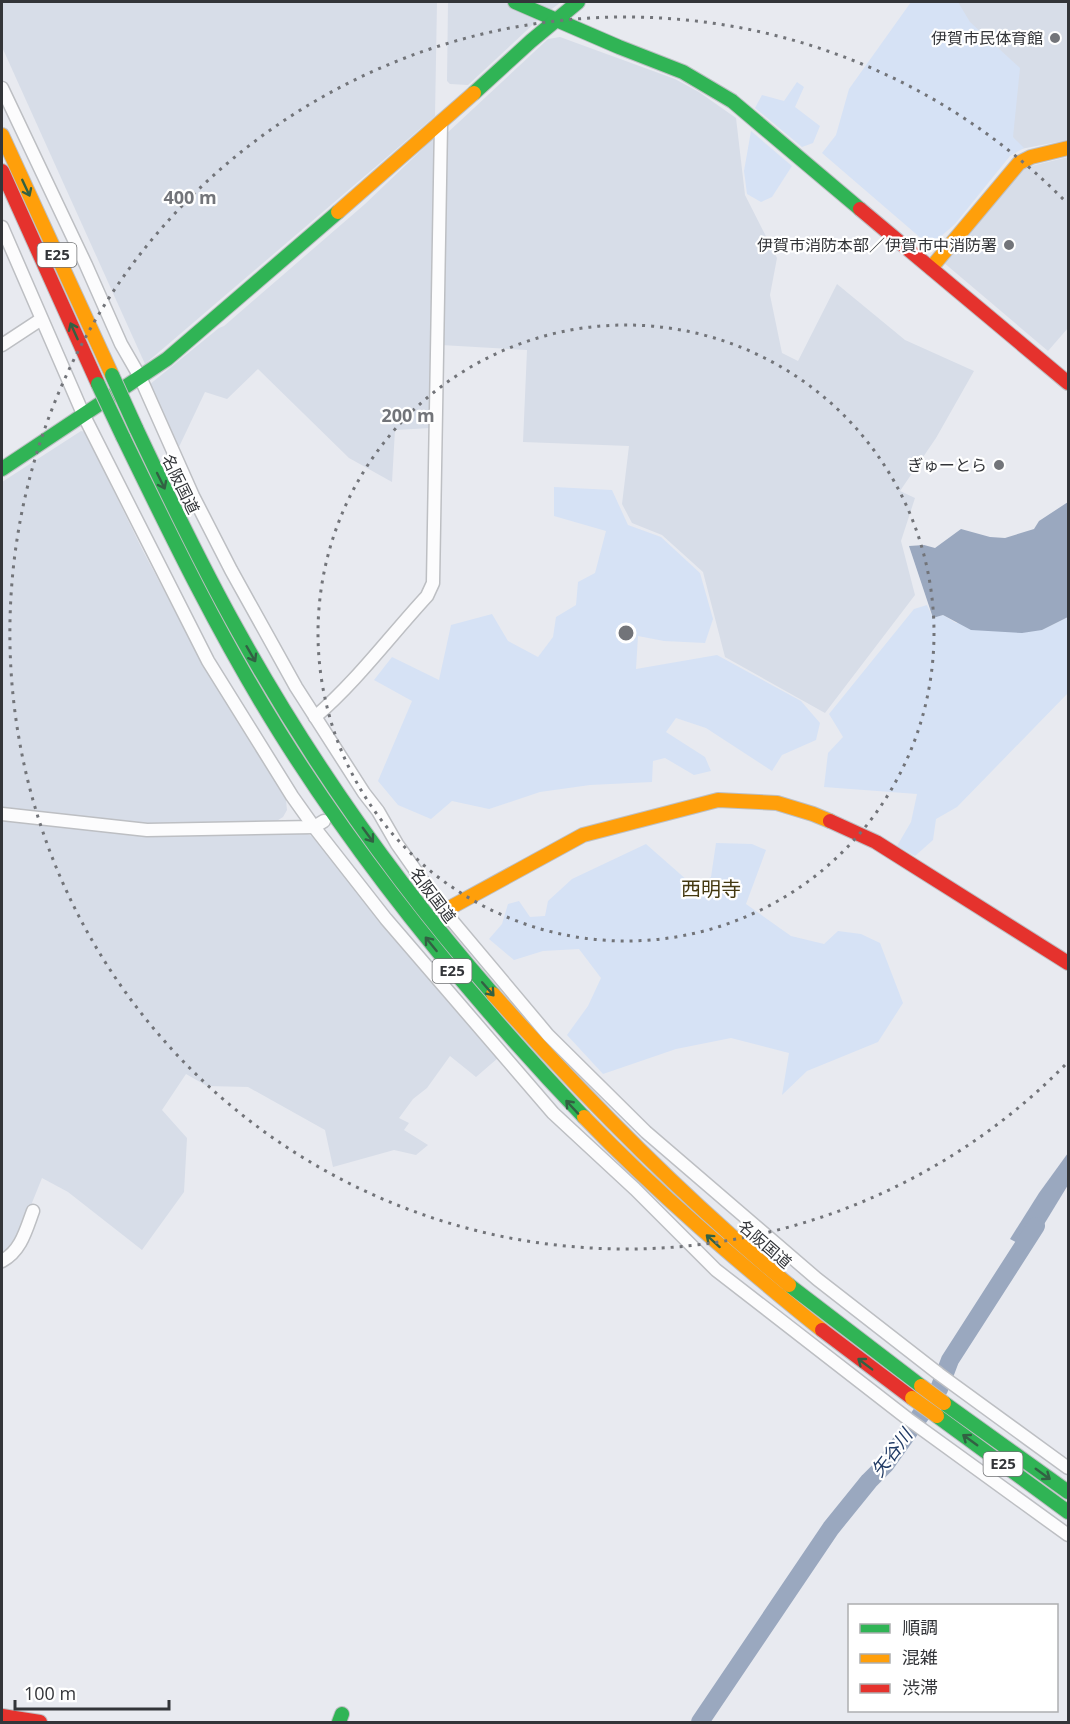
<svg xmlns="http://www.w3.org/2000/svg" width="1070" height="1724" viewBox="0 0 1070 1724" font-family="'Open Sans','Noto Sans JP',sans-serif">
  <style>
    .built { fill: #d7dde8 }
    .green { fill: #d6e2f5 }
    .water { fill: #9aa8bf }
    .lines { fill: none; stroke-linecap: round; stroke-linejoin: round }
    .river { stroke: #9aa8bf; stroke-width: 18 }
    .street-casing { stroke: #bdbfc3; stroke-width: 15 }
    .fast-casing { stroke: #bdbfc3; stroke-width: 16 }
    .slow-casing { stroke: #bdbfc3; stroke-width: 16 }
    .jam-casing { stroke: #bdbfc3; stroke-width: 16 }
    .street { stroke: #fcfcfd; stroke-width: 12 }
    .fast { stroke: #30b455; stroke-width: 14 }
    .slow { stroke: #ff9f0a; stroke-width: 14 }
    .jam { stroke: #e5322d; stroke-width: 14 }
    .fast-bridge-casing { stroke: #bdbfc3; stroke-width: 16; stroke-linecap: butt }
    .slow-bridge-casing { stroke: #bdbfc3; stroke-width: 16; stroke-linecap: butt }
    .fast-bridge { stroke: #30b455; stroke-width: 14 }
    .slow-bridge { stroke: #ff9f0a; stroke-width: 14 }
    .oneway { stroke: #326143 }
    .ring { fill: none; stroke: #727479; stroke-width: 3; stroke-dasharray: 3 6 }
    .poi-dot { fill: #727479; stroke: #fff; stroke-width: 2 }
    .labels { text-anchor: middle; stroke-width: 4.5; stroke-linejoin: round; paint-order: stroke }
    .shield { fill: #fff; stroke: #707274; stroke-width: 1.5 }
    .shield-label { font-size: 15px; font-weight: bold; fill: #333539 }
    .poi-label { font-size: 16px; fill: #333539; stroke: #fff; text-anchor: end }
    .street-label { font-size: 16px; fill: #333539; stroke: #fff }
    .water-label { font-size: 18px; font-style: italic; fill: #213b65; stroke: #fff }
    .quarter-label { font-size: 20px; fill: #443910; stroke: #fff }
    .centre { fill: #727479; stroke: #fff; stroke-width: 3 }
    .ring-label { font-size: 18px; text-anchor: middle; font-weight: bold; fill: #727479; stroke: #fff; stroke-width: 4.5; stroke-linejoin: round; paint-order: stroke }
  </style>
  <rect width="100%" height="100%" fill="#e8eaf0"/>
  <g class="built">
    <path d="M2,2H437L435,116L145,364L2,47Z"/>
    <path d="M448,2H561L540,18L468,85L450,84L447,81Z"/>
    <path d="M955,2H1068V140L1021,149L1010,139L966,20Z"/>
    <path d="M560,37L675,79L699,92L736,118L745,195L777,258L770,295L782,353L798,361L837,284L905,340L974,371L936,438L900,491L915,498L901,541L915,595L825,713L725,657L703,572L662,535L632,523L622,504L629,446L523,442L527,350L441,345L445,135L548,39Z"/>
    <path d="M433,139L436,140L431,428L395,430L392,482L349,458L258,369L227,399L205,392L178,449L149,385L219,328L224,326L365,204Z"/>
    <path d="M1068,157V328L1048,351L943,262L1023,168Z"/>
    <path d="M81,431L85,432L143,551L193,645L286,800L287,810L283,817L275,822L140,826L2,810V482Z"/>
    <path d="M2,819L146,836L307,834L312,836L498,1058L476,1077L450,1056L427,1088L413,1099L399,1118L409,1123L404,1130L428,1145L416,1155L394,1150L333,1167L325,1130L248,1087L207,1086L186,1074L162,1110L187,1138L184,1192L142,1250L68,1192L42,1178L15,1245L2,1258Z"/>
  </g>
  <g class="green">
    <path d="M911,2H958L970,22L1020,68L1013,137L1024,148L1010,156L955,224L930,246L822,153L836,135L849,89Z"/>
    <path d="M797,82L804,87L795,107L820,126L813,143L802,147L755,108L762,95L784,101Z"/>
    <path d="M751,131L792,166L772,197L761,202L747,194L744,171Z"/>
    <path d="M554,487L612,490L628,525L661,537L700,573L713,619L705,643L664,641L638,636L636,669L717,655L801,701L820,723L816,740L782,755L772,771L706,728L676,718L666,732L705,757L711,771L694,775L665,758L653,761L652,782L590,785L540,792L489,809L452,801L431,819L398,805L378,781L412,701L374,680L392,657L439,680L451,625L492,614L508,641L538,657L553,637L556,617L576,605L578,582L595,573L606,531L554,516Z"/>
    <path d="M927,605L933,618L943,615L956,623L1042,630L1068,617V693L957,807L936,819L933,840L915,856L897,846L911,822L917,794L824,787L828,753L843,737L829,714L914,609Z"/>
    <path d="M716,843L752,844L766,850L746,904L791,936L824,944L838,931L861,934L880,943L903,1003L878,1042L807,1071L782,1095L789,1053L731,1038L676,1049L603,1074L567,1035L588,1006L601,978L579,949L543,951L514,960L489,939L502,924L508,904L519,901L530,917L545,916L548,901L572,879L646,844L696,888L711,877Z"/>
  </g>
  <g class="water">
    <path d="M1068,502V617L1042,630L1022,633L971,630L943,615L933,618L909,546L924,545L935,548L961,529L990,537L1005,538L1034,529L1039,521Z"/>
    <path d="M1068,1153V1185L1029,1249L1010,1239L1039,1193Z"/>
  </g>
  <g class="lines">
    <path class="river" d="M700,1722L831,1528L869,1481L885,1465L939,1389L950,1360L1036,1226"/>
    <g class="street-casing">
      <g id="street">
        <path d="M2,88L86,265L121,344L140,377L193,496L231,570L296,687L364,793L378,811L397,844L444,911L548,1035L646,1132L817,1279L939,1374L1068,1468"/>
        <path d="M2,227L84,416L208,661L292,796L314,827L386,919L553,1113L635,1189L716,1270L908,1419L1068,1535"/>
        <path d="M2,345L40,320"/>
        <path d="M315,717C357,681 390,636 427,596L433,583L441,124"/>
        <path d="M2,814L147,830L314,827L324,821"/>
        <path d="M2,1261C21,1251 26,1230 33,1211"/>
      </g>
    </g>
    <g class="fast-casing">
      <g id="fast">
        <path d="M515,2L619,47L683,72L732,101L860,209"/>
        <path d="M474,93L531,41L578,2"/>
        <path d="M136,428C168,496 201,565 238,631C309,759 396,883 493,994"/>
        <path d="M123,437C172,538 221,639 280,733C367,872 472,999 584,1117"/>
        <path d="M2,469L167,359L338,212"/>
        <path d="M789,1285L921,1386"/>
        <path d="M944,1403L1068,1492"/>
        <path d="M937,1416L1068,1512"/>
        <path d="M339,1722L342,1714"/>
      </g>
    </g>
    <g class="slow-casing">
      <g id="slow">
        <path d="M2,135L112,375"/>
        <path d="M338,212L474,93"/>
        <path d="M931,268L1019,163L1031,157L1068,148"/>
        <path d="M444,911L583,835L718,800L777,803L813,814L830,821"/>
        <path d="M493,994C585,1098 682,1197 789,1285"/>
        <path d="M584,1117C658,1194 739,1263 822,1330"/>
      </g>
    </g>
    <g class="jam-casing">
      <g id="jam">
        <path d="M2,171L98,384"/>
        <path d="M860,209L1068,383"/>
        <path d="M830,821L876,842L1068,963"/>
        <path d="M822,1330L912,1398"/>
        <path d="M2,1716L40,1722"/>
      </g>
    </g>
    <use href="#street" class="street"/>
    <use href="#fast" class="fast"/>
    <use href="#slow" class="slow"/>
    <use href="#jam" class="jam"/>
    <g class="fast-bridge-casing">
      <g id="fast-bridge">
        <path d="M112,375L136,428"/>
        <path d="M98,384L123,437"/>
      </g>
    </g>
    <g class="slow-bridge-casing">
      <g id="slow-bridge">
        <path d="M921,1386L944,1403"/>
        <path d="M912,1398L937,1416"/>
      </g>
    </g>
    <use href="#fast-bridge" class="fast-bridge"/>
    <use href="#slow-bridge" class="slow-bridge"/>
  </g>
  <defs><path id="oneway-shaft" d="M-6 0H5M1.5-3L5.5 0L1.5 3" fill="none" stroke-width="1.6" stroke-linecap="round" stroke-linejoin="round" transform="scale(1.5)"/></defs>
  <g class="oneway">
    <use href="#oneway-shaft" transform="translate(26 188) rotate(65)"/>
    <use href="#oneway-shaft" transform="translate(74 331) rotate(-114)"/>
    <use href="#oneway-shaft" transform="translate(161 481) rotate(64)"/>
    <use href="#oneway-shaft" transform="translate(251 654) rotate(60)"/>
    <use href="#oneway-shaft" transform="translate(368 835) rotate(54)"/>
    <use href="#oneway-shaft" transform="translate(431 944) rotate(-129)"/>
    <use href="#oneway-shaft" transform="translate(488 989) rotate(49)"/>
    <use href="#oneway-shaft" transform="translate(572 1107) rotate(-133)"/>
    <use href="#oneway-shaft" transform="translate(713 1241) rotate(-138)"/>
    <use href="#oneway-shaft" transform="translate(865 1364) rotate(-143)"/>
    <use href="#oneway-shaft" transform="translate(970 1440) rotate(-144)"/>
    <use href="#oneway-shaft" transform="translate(1043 1474) rotate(36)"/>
  </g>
  <g class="ring">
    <circle cx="626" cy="633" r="308"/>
    <path d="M1065 1065A616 616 0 1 1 1065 201"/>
  </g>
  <g class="poi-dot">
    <circle cx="1055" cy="38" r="6"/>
    <circle cx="1009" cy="245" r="6"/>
    <circle cx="999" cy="465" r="6"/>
  </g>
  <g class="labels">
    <g class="shield">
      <rect x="37.5" y="243" width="39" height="24" rx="4.5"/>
      <rect x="432.5" y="959" width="39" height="24" rx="4.5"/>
      <rect x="983.5" y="1452" width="39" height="24" rx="4.5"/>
    </g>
    <g class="shield-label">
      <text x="57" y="260">E25</text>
      <text x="452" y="976">E25</text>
      <text x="1003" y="1469">E25</text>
    </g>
    <g class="poi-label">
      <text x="1043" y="44">伊賀市民体育館</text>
      <text x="997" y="251">伊賀市消防本部／伊賀市中消防署</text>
      <text x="987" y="471">ぎゅーとら</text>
    </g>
    <g class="street-label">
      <text transform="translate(181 484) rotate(64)" y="6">名阪国道</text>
      <text transform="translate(433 895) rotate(53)" y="6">名阪国道</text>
      <text transform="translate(765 1244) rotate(41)" y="6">名阪国道</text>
    </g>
    <g class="water-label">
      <text transform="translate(892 1453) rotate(-53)" y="6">矢谷川</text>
    </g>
    <g class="quarter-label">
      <text x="711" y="896">西明寺</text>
    </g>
  </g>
  <circle cx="626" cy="633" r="9" class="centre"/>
  <g class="ring-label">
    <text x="190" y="204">400 m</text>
    <text x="408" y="422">200 m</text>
  </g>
  <rect width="1070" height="1724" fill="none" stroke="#333539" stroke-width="6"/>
  <rect x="848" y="1604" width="210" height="108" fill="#ffffff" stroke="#adaeb0" stroke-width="1.5"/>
  <rect x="860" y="1624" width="30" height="9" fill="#30b455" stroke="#adaeb0" stroke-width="1.5"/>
  <text x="902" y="1634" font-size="18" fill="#333539">順調</text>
  <rect x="860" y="1654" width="30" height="9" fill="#ff9f0a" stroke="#adaeb0" stroke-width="1.5"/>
  <text x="902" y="1664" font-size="18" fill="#333539">混雑</text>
  <rect x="860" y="1684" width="30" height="9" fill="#e5322d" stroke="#adaeb0" stroke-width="1.5"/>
  <text x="902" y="1694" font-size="18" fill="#333539">渋滞</text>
  <path d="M15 1700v9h154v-9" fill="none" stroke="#333539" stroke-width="3"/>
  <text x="24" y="1700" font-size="18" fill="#333539" stroke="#ffffff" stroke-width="4.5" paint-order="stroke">100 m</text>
</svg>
